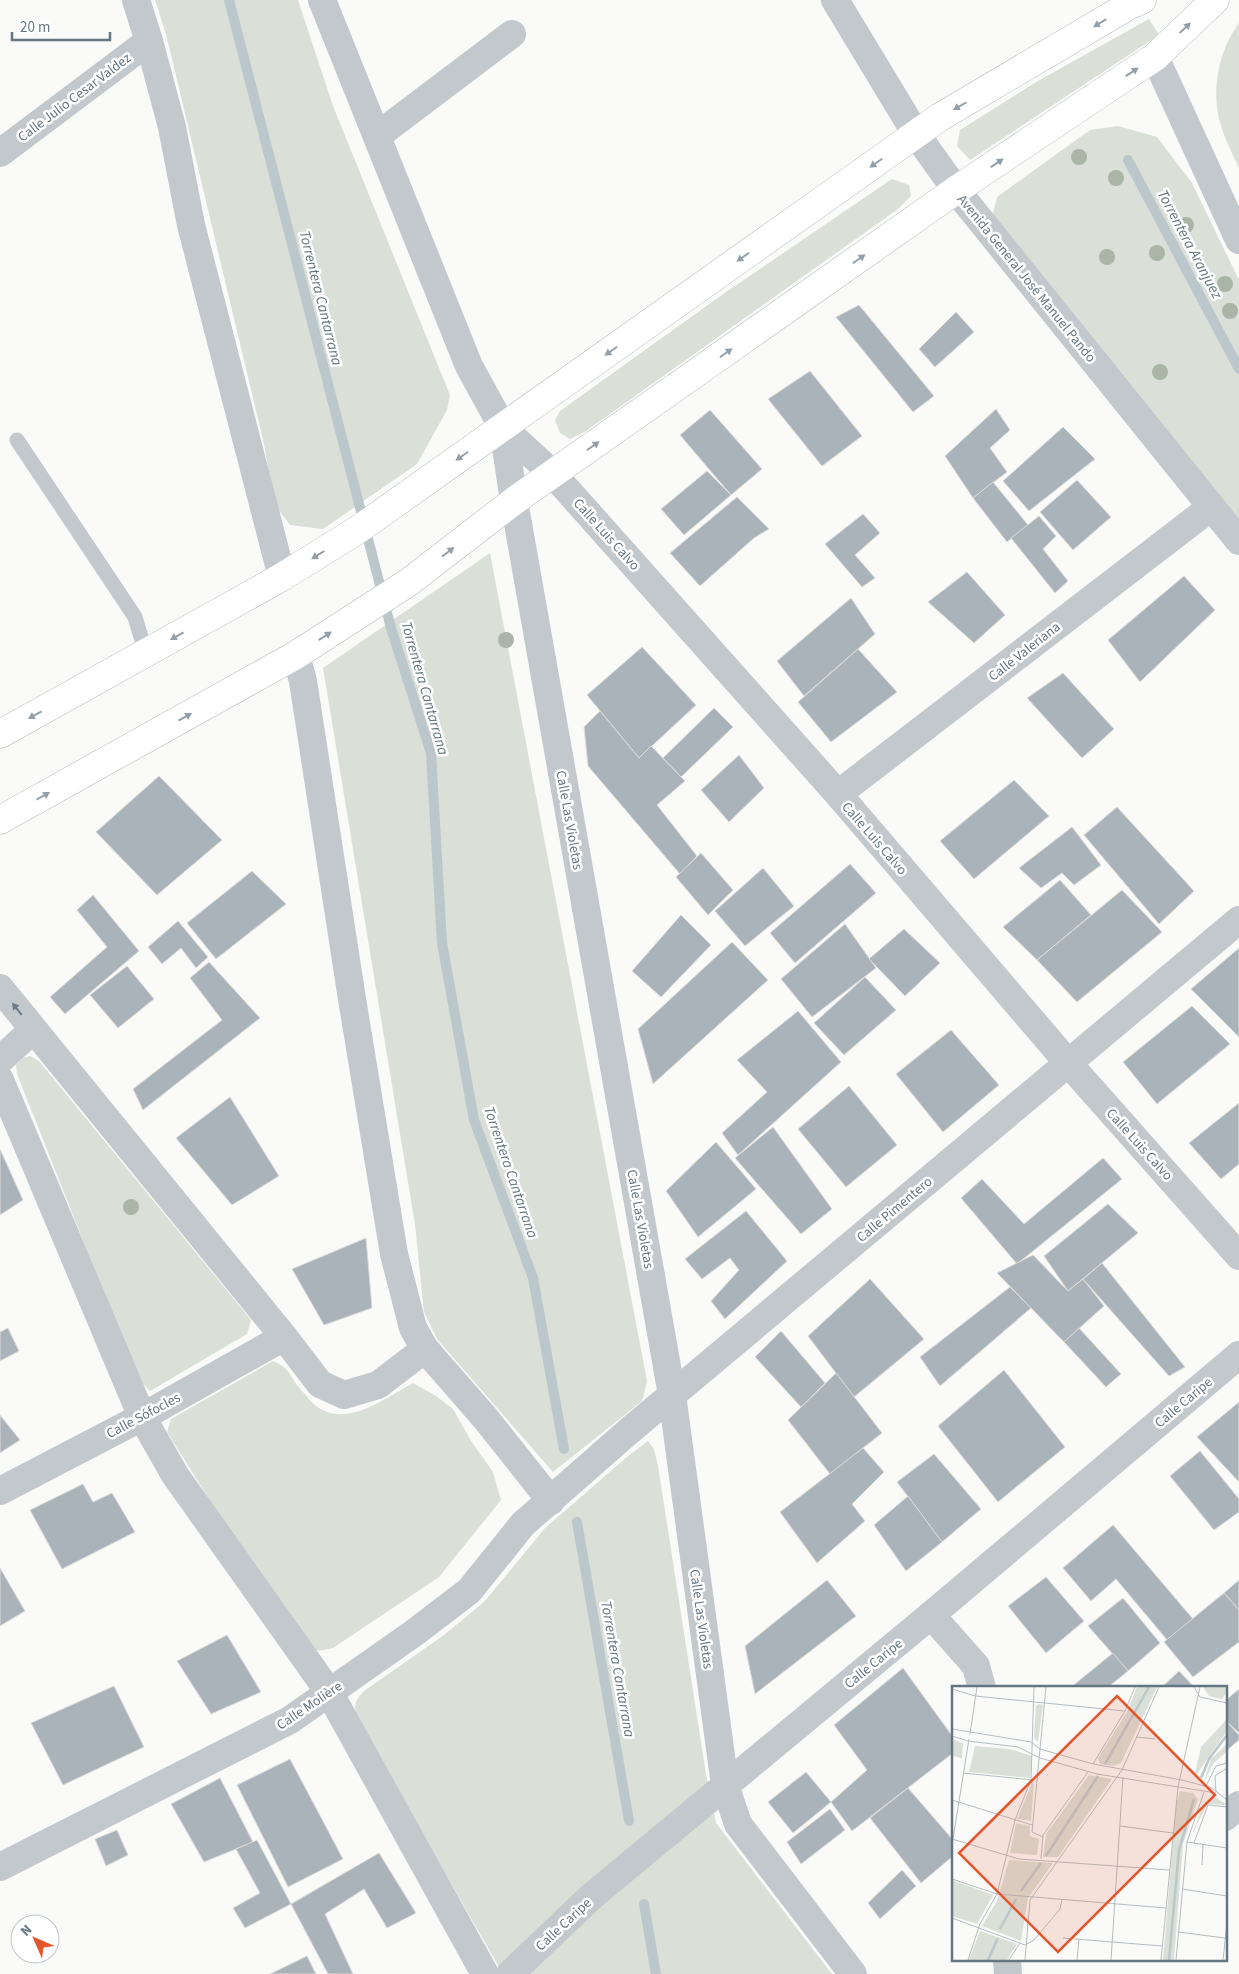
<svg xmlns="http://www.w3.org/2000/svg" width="1239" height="1974" viewBox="0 0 1239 1974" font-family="'Source Sans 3',sans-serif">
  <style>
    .green { fill: #dadfd7 }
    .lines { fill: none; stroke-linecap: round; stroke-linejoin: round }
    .stream { stroke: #bbc7cb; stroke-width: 10 }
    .building { fill: #aab3b9; stroke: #dcdcda }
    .secondary-casing { stroke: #b3babf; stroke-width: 29 }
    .service { stroke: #c3c8cc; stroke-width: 15 }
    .minor { stroke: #c3c8cc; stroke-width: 28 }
    .secondary { stroke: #fff; stroke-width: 28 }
    .tree { fill: #aab4a7 }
    .oneway { fill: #939fa8 }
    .oneway2 { fill: #6a7a87 }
    .labels { text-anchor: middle; stroke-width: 5; stroke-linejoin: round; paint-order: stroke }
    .street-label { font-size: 14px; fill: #657683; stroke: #fff }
    .water-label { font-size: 15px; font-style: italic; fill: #60757c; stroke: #fff }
    .inset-river { fill: none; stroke: #bbc7cb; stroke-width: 2.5 }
    .inset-road { fill: none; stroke: #b5bdc2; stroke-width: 1 }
    .view { fill: #e4572e; fill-opacity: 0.15; stroke: #e4572e; stroke-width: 2.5 }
    .inset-edge { fill: none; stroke: #657683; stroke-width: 2.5 }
  </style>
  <rect width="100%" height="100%" fill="#fafaf8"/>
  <g class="green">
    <path d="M155,0H298L333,106L450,395L447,410L417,464L323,529L290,525L275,505L264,444L166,34Z"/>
    <path d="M1149,19L1159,35L970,160L957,146L960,130L1038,81Z"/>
    <path d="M1239,23V169C1233,154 1224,138 1220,122C1211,89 1219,50 1239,23Z"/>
    <path d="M1118,126L1157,137L1192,183L1239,280V522L999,231L993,213L997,197L1090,130Z"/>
    <path d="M892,179L909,185L911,196L898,209L586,431L570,439L560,433L555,420L560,411L726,292Z"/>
    <path d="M490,553L647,1381L642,1401L553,1472L437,1339L424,1312L415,1224L323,668Z"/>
    <path d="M30,1056L39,1061L251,1320L247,1334L150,1391L138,1379L17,1074L16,1065L23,1058Z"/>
    <path d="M273,1361C292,1369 289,1377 302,1391C306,1395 310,1401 315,1405C345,1430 385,1398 413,1383L436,1396L453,1409L471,1441L493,1472L501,1500L439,1577L333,1648C315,1653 309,1651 296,1638L167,1432L171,1419Z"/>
    <path d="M648,1441L654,1449L658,1466L706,1774L716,1823L832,1974H503L359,1723C353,1706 353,1701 367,1689L444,1635L485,1601L545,1528L628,1456Z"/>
  </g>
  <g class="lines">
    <g class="stream">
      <path d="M229,0L391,628L431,753L442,943L474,1120L533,1278L564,1449"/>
      <path d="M1128,160L1239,369"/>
      <path d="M577,1522L629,1821"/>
      <path d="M644,1904L656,1974"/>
    </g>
  </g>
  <g class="building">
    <path d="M859,305L934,396L913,412L836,317Z"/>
    <path d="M956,312L974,332L935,367L919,349Z"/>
    <path d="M810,371L862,436L822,466L768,399Z"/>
    <path d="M996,409L1010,430L990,448L1007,472L973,498L945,456Z"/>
    <path d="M710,410L762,469L731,495L680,435Z"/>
    <path d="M1063,427L1095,459L1029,511L1003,481Z"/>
    <path d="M707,471L731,495L684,535L661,509Z"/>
    <path d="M1077,480L1111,517L1073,550L1040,512Z"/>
    <path d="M993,482L1028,525L1007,542L973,498Z"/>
    <path d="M737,497L769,529L754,538L700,586L670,553Z"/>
    <path d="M863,514L880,533L855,555L875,578L862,587L825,544Z"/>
    <path d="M1039,516L1056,536L1043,549L1068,581L1055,593L1011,538Z"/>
    <path d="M967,572L1005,615L974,643L928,602Z"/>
    <path d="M1184,576L1215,610L1140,682L1108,640Z"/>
    <path d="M851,598L875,634L804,696L777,661Z"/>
    <path d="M642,647L696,705L639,758L587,695Z"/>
    <path d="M858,649L897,692L831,742L798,702Z"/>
    <path d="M1063,673L1114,729L1082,758L1027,698Z"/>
    <path d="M714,708L733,727L681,777L663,758Z"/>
    <path d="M600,711L639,758L651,746L685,781L657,805L697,856L680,874L588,766L584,727Z"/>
    <path d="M739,755L764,788L729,822L701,790Z"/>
    <path d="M159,776L222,840L157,895L96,832Z"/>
    <path d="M1014,780L1049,816L974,879L940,841Z"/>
    <path d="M1117,807L1194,891L1159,924L1084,835Z"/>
    <path d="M1072,827L1101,865L1074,885L1062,873L1041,888L1019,868Z"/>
    <path d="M701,853L733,890L708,915L676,877Z"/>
    <path d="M850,864L876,893L795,963L770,933Z"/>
    <path d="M763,868L794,906L745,946L715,911Z"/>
    <path d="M252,871L286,904L216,959L187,923Z"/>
    <path d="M1060,880L1091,915L1037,960L1003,927Z"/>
    <path d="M1122,890L1162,932L1077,1002L1037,960Z"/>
    <path d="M93,895L139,951L65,1014L50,997L107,947L77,910Z"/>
    <path d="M681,915L711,945L661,997L632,971Z"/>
    <path d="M178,921L208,957L196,968L181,948L162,964L148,947Z"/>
    <path d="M845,924L876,968L812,1017L781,979Z"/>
    <path d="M904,929L940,963L905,996L869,959Z"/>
    <path d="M732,942L768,980L653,1084L638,1029Z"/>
    <path d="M1239,948V1037L1191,989Z"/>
    <path d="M209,962L260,1018L143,1110L133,1089L222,1020L190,978Z"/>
    <path d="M127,966L154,999L118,1028L90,995Z"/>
    <path d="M865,977L896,1010L844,1055L814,1023Z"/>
    <path d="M1192,1006L1230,1044L1157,1104L1123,1062Z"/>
    <path d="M798,1011L841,1062L738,1155L722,1133L767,1092L737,1060Z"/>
    <path d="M951,1030L999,1085L943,1132L896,1074Z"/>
    <path d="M849,1086L897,1145L846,1187L798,1129Z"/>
    <path d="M230,1097L279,1176L232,1205L176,1138Z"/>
    <path d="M1239,1103V1164L1221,1179L1189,1143Z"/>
    <path d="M773,1127L832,1209L801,1234L735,1158Z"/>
    <path d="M716,1142L756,1189L698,1237L666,1191Z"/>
    <path d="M0,1149L23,1200L0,1215Z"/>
    <path d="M1103,1158L1122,1179L1017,1264L961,1198L982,1179L1024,1224Z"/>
    <path d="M1108,1204L1138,1233L1068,1291L1044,1256Z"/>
    <path d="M746,1211L787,1261L725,1319L711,1301L739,1270L730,1258L702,1279L685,1259Z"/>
    <path d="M366,1238L372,1308L324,1325L292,1269Z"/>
    <path d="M1033,1255L1068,1291L1083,1279L1104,1306L1064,1342L997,1273Z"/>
    <path d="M1102,1263L1185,1367L1169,1376L1083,1279Z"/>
    <path d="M870,1279L924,1339L854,1397L808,1336Z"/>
    <path d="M1010,1287L1031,1308L940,1386L920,1357Z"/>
    <path d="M8,1328L19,1351L0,1361V1332Z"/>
    <path d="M1079,1328L1121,1374L1106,1387L1064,1342Z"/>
    <path d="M781,1331L825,1383L801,1407L755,1357Z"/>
    <path d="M1004,1370L1065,1447L998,1502L938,1426Z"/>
    <path d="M836,1373L882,1433L830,1474L788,1420Z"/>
    <path d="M1239,1402V1482L1197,1437Z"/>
    <path d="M0,1415L20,1440L0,1453Z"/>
    <path d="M863,1448L884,1472L852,1504L865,1521L817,1563L780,1512Z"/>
    <path d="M1200,1451L1239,1499V1512L1214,1530L1170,1476Z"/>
    <path d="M934,1454L981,1509L942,1542L897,1482Z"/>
    <path d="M83,1484L93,1502L112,1493L135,1532L62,1569L30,1510Z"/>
    <path d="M908,1496L942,1542L906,1571L874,1525Z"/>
    <path d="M1113,1525L1193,1619L1168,1641L1116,1579L1091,1601L1063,1568Z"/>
    <path d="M0,1568L25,1611L0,1626Z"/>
    <path d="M1046,1577L1084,1621L1046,1653L1008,1606Z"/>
    <path d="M827,1580L856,1616L755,1694L745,1646Z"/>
    <path d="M1239,1580V1610L1224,1593Z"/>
    <path d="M1224,1593L1239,1610V1642L1193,1677L1164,1642Z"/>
    <path d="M1123,1598L1160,1643L1128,1671L1088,1626Z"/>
    <path d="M227,1635L261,1692L211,1714L177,1661Z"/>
    <path d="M1113,1653L1128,1671L1107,1688H1070Z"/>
    <path d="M903,1668L953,1737V1753L852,1831L831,1802L867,1770L834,1725Z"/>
    <path d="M1179,1671L1195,1688H1161Z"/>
    <path d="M114,1686L144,1747L63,1785L31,1723Z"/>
    <path d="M1239,1689V1733L1225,1720V1701Z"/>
    <path d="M1225,1720L1239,1735V1740L1225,1752Z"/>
    <path d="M290,1759L343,1859L288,1887L237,1785Z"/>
    <path d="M806,1772L831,1802L793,1833L768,1802Z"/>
    <path d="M220,1778L253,1842L204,1862L171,1804Z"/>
    <path d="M908,1788L953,1840V1856L921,1883L870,1818Z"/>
    <path d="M830,1809L845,1830L801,1864L787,1842Z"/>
    <path d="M117,1830L128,1855L106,1866L95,1839Z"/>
    <path d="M257,1840L291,1904L245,1928L233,1908L260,1893L236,1849Z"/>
    <path d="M379,1853L416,1913L387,1928L364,1889L325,1914L353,1974H328L291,1904Z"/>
    <path d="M902,1870L916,1886L880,1919L868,1903Z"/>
    <path d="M307,1956L316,1974H270Z"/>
  </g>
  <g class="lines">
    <g class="secondary-casing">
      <g id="secondary">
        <path d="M0,734L282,577L359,529L940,117L1128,6L1142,0"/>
        <path d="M0,820L296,655L409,582L514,501L956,190L1155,57L1215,0"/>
      </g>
    </g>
    <path class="service" d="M17,440L135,617L146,654"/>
    <g class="minor">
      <path d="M136,0L149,41L172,127L191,225L282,577"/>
      <path d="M322,0L469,366L503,428L514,501L672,1395L725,1785L738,1824L853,1974"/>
      <path d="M835,0L916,134L956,190L1239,541"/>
      <path d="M1155,57L1239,240"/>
      <path d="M377,136L512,34"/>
      <path d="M0,153L149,41"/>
      <path d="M503,428L553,474L838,794L1069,1064L1239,1256"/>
      <path d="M296,655L303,681L352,999L394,1254L413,1328L425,1349L486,1419L551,1501"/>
      <path d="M838,794L1210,508"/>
      <path d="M0,988L284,1337L320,1384L344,1395L378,1385L425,1349"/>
      <path d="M0,1060L33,1030"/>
      <path d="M0,1080L142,1417L175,1475L329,1692L485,1974"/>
      <path d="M0,1491L142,1417L284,1337"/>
      <path d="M931,1615L976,1666L982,1688"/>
      <path d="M1225,1817L1239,1805"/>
      <path d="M0,1867L290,1720L414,1633L469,1591L523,1524L629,1431L1239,920"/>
      <path d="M1007,1960L1008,1974"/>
      <path d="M510,1974L592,1896L931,1615L1239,1355"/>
    </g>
    <use href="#secondary" class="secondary"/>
  </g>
  <g class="tree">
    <circle cx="1079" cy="157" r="8"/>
    <circle cx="1116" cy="178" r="8"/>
    <circle cx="1186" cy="225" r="8"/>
    <circle cx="1157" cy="253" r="8"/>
    <circle cx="1107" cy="257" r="8"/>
    <circle cx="1225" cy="284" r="8"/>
    <circle cx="1230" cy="311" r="8"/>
    <circle cx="1160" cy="372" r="8"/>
    <circle cx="506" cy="640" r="8"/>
    <circle cx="131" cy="1207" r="8"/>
  </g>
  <defs><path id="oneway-solid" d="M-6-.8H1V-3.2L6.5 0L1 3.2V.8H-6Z" transform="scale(1.25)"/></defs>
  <g class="oneway">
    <use href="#oneway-solid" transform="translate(1100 23) rotate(149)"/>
    <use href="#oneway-solid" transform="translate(1185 28) rotate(-43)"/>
    <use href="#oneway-solid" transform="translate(1132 72) rotate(-34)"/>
    <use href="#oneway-solid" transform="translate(960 106) rotate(150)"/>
    <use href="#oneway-solid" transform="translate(876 163) rotate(145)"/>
    <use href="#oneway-solid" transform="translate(997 163) rotate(-34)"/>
    <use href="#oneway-solid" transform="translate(743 257) rotate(145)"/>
    <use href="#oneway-solid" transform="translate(859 259) rotate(-35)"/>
    <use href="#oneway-solid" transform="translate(611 351) rotate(145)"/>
    <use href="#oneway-solid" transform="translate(726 353) rotate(-35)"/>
    <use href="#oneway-solid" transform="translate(593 446) rotate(-35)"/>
    <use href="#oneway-solid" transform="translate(462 456) rotate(145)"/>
    <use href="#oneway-solid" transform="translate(448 552) rotate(-37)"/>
    <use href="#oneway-solid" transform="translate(318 555) rotate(148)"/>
    <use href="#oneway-solid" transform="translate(177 636) rotate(151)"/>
    <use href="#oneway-solid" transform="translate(325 636) rotate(-33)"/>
    <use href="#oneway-solid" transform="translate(35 715) rotate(151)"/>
    <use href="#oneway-solid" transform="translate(185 717) rotate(-29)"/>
    <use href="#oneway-solid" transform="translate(43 796) rotate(-29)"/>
  </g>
  <use class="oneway2" href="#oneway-solid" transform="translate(17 1009) rotate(-128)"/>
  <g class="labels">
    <g class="street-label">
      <text transform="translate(74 97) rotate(-37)" y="5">Calle Julio Cesar Valdez</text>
      <text transform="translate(1027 278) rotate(51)" y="5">Avenida General José Manuel Pando</text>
      <text transform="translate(607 534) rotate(48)" y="5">Calle Luis Calvo</text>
      <text transform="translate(1024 651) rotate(-38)" y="5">Calle Valeriana</text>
      <text transform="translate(570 820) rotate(80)" y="5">Calle Las Violetas</text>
      <text transform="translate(875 838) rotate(49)" y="5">Calle Luis Calvo</text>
      <text transform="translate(1140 1144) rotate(48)" y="5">Calle Luis Calvo</text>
      <text transform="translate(894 1209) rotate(-40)" y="5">Calle Pimentero</text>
      <text transform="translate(641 1219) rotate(80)" y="5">Calle Las Violetas</text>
      <text transform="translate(1183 1402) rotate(-40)" y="5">Calle Caripe</text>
      <text transform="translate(143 1415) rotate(-28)" y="5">Calle Sófocles</text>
      <text transform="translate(702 1619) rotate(82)" y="5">Calle Las Violetas</text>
      <text transform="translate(873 1663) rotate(-39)" y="5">Calle Caripe</text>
      <text transform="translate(309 1705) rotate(-34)" y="5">Calle Molière</text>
      <text transform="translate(563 1924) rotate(-43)" y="5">Calle Caripe</text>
    </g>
    <g class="water-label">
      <text transform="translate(1190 244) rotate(62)" y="5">Torrentera Aranjuez</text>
      <text transform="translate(321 298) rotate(76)" y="5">Torrentera Cantarrana</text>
      <text transform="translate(425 688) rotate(74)" y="5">Torrentera Cantarrana</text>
      <text transform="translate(511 1172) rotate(71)" y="5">Torrentera Cantarrana</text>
      <text transform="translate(618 1669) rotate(80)" y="5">Torrentera Cantarrana</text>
    </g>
  </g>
  <g transform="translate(952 1686)">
    <rect width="275" height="275" fill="#fafaf8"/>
    <path d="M185,1H205L169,77L161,80L148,78L146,72L175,26ZM251,1H275V6L270,13L257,10ZM88,18L91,19L86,56L82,52L84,19ZM275,33V45L242,92L249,61ZM0,53L11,57L10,72L0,70ZM275,58V65L261,78L252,96L259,73ZM23,60L58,63L80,70L78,92L17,86ZM137,89L160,93L106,171H91L94,148ZM82,96L79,135L65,133L80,97ZM228,105L241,107L246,113L231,158L222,274H211L224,119ZM262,110L275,119L255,118L239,151L252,117ZM64,137L78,140V150L87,153L85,169L58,167ZM57,174L101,177L76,212L69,255L30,240L45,215ZM0,194L41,209L25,238L0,230ZM28,245L65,258L55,274H17Z" fill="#dadfd7"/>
    <path class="inset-river" d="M153,78L197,1M249,92L257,73L275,49M94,170L146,90M69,205L89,177M48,243L64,213M36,274L46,252M217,274L227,164L242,113"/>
    <path class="inset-road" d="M242,1L248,11L275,17M0,3L23,10L173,25M0,43L79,56L88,63L141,78L230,94L260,102L275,114M18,48L25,1M0,50L16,55L66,61L88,72L145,88L264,107M184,51L203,53M141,78L173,25L183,1M11,87L81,94M254,100L264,80L275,77M264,106L263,90L275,82M0,114L80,139M168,140L221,147M91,151L80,146L94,1M0,153L67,173L217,184M235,156L275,162M242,157L256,119L275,121M0,159L17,53M89,173L91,149L136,86M250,179L251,158M0,193L45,208L214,222M230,203L275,210M0,232L73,259L82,254L108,223L110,213M226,246L273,252M111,252L210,260M16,274L28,238L45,208L63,134L79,94L82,1M57,274L68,257M73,274L78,214L170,84L207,1M125,274L127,253M159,274L171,91M209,274L226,101L248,1M224,274L235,156L252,106M271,274L275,237"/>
    <path class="view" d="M165,10L263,109L106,266L7,167Z"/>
    <rect width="275" height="275" class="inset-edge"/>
  </g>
  <g transform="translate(35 1939) rotate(315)"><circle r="24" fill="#ffffff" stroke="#c1c8cd"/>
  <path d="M0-4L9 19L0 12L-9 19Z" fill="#e4572e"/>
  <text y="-8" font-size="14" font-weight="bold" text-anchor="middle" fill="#657683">N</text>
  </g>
  <path d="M12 32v8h98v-8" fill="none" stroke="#657683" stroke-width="2.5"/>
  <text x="20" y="32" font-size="15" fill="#657683" stroke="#ffffff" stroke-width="4" paint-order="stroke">20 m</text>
</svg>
